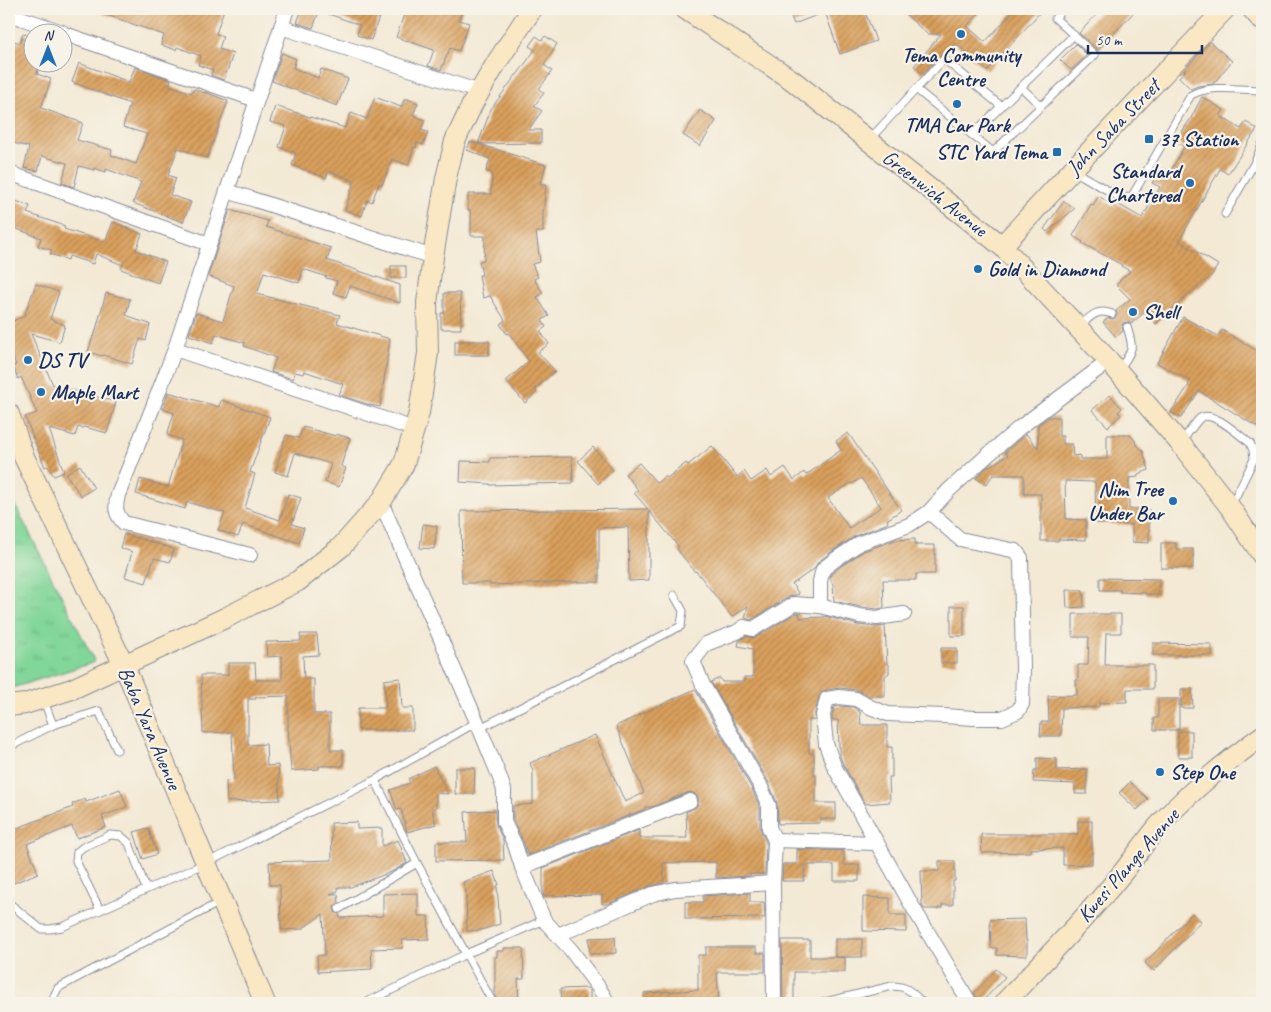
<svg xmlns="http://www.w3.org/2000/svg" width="1271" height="1012" viewBox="0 0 1271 1012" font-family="Caveat,sans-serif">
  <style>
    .park { fill: url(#park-tufts); stroke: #4e827c }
    .building { fill: url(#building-hatch); fill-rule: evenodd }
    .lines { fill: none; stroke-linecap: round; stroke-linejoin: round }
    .lane-casing { stroke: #878c99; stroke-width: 9 }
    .street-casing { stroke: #878c99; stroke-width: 16 }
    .secondary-casing { stroke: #878c99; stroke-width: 22 }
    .lane { stroke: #fff; stroke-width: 7 }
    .street { stroke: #fff; stroke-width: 14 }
    .secondary { stroke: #fae7c3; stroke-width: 20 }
    .poi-dot { fill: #1f6fb2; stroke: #f7f3e8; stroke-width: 2 }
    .labels { text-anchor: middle; stroke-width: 4.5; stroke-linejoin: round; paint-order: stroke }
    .poi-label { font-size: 21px; font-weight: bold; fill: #1b2f5e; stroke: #f7f3e8; text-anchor: start }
    .street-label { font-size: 21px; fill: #1b2f5e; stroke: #f7f3e8 }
  </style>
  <defs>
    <pattern id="park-tufts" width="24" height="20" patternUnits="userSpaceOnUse" patternTransform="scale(1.25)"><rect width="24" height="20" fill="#81d699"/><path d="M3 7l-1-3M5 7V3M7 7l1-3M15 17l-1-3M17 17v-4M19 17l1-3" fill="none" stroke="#6fb886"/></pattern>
    <pattern id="building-hatch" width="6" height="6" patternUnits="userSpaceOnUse" patternTransform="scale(1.25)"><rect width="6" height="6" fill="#daa05c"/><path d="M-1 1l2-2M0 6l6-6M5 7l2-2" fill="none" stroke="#b0834f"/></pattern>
  </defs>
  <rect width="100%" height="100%" fill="#f7f3e8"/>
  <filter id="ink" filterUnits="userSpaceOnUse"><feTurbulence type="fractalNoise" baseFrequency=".02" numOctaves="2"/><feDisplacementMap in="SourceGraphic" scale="10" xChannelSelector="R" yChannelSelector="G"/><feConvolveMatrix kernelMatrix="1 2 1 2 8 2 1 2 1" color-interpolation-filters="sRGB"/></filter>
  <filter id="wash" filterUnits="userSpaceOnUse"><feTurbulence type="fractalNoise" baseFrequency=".0096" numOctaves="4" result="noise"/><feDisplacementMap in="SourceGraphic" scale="20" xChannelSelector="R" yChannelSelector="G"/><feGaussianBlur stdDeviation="1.12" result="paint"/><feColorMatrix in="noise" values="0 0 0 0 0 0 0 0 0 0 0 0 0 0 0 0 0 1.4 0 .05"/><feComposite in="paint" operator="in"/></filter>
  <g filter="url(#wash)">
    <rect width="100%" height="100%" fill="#f3e9d4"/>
    <path class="park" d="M9,493L95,662L9,689Z"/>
    <g id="blocks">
      <g class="building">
        <path d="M95,9H224L216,34L223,36L219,49L233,54L224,80L211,75L213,70L198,65L201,56L177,47L176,50L161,45L164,35L161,34L95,11Z"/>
        <path d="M302,9H320L313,28L297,23Z"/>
        <path d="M321,9H382L371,40L357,35L360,25L320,11Z"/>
        <path d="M406,9H463L459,20L469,23L459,51L450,48L441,70L428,66L434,50L396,37Z"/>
        <path d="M788,9H864L876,41L840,54L825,12L794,24Z"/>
        <path d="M900,9H983L967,26L985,42L1016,9H1043L987,71L955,43L945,54L940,55L923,74L914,66L941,34H927Z"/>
        <path d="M1102,9H1137L1098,50L1079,33Z"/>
        <path d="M23,34L32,36V62H40L37,74L51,79L41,108L83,123L77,140L112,150L111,155L136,164L147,134L123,127L130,104L72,82L79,63L129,82L135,67L171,80L169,85L192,93L194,89L205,93V92L228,101L207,158L178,148L168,175L176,178L170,195L191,202L183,222L133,203L141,182L106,169V172L94,168V170L79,166L74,187L62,183L67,163L42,156L38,171L24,168L29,147L9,142V79L14,65L9,64V39L20,43Z"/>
        <path d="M536,36L542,40L545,36L557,44L544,65L552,71L539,89L544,93L534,106L542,111L528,130H541V143L478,144L546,165L540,184H546L543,214V232H536L540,262L532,264L538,277L534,279L543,293L537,297L549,316L542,320L546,327L540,331L549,344L538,352L555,371L535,389L537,392L525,403L506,381L529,361L509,333L507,334L500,324L505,320L490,296L483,298L479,275H482L479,261L484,260L485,236H471V217L470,210H468V194H491L492,173L486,171L490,159L467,150L470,142L478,144L491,109L516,75H517L535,50L529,46Z"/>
        <path d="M1210,42L1232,61L1213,84L1198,86L1191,89L1179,77L1185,71L1184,70Z"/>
        <path d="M1076,44L1087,55L1071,70L1060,60Z"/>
        <path d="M282,53L296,59L293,68L318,78L321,69L348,79L337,106L272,81Z"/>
        <path d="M375,97L401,107L405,98L418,103L413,115L425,120L421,130L428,132L423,145L417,143L416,148L414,147L408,165L392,159L382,185L379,183L372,202L367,200L362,216L345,210L354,181L329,171L326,178L292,165L296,153L279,147L286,126L270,122L275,106L345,128L351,113L367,119Z"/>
        <path d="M1202,97L1224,110L1220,116L1241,129L1246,122L1257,129L1228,174L1220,169L1179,241L1218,265L1212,275L1190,294L1189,293L1187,296L1156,324L1145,312L1131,324L1128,322L1123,323L1122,326L1123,331L1116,337L1103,322L1108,318L1113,319L1115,318L1117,315L1116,311L1130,299L1116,285L1120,281V280L1130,271L1121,266L1122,265L1082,243L1083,242L1073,236L1091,204L1093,205L1099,196L1114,207L1116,203L1142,218L1160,187L1152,183L1159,171L1168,176L1184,147L1176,141L1191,118Z"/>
        <path d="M700,110L716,121L700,146L683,135Z"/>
        <path d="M13,200L30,206L27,213L65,226L64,229L105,242L113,222L142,234L136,250L166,262L158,283L121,269L123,265L96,254L93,264L69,256L68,260L50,254L52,250L38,246L41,238L9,226V209Z"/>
        <path d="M1064,201L1075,208L1047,232L1044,229Z"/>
        <path d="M230,210L268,221L266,227L331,248L327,260L400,285V303L350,286L346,297L333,293L337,281L326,278L327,277L303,269L299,283L264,272L257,294L340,315L337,323L390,339L380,407L370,405L339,395L343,384L304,371L303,374L295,372L293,379L271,372L276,358L244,346L245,343L216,334L213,343L189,335L196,313L223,321L234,286L208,276Z"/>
        <rect x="391" y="266" width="15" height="12"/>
        <path d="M36,284L59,292L50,319L65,325L60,342L31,334L53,385L116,402L107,433L84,427L83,428L78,427L75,436L49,429L64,472L54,476L48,466L45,467L25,417L37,413L21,377L18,379L13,366L16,365L9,347V323L24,316Z"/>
        <path d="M106,293L130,299L126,315L134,318V319L150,324L146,341L140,339L132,364L103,355L102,356L88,352L93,336L94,337Z"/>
        <path d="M444,293H460L461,329H441V313H444Z"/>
        <path d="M1183,317L1218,336L1222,330L1262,354V430L1199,391L1181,418L1171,412L1189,385L1188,384L1190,381L1157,363Z"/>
        <rect x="455" y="341" width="34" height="14"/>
        <path d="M168,392L219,407L221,400L270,417L250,472L255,474L245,508L280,520L288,494L301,498L292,524L304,528L299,543L243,524L238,537L218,530L225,513L187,502L185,509L136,494L140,479L168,487L182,440L167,435L174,413L163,409Z"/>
        <path d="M1110,395L1122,408L1118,412L1121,415L1108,427L1092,410Z"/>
        <path d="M1049,417H1059V436H1063V444H1072L1073,456L1080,455V459H1107V435H1130L1136,442L1135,443L1143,451L1149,470L1138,474V477L1129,478V509H1149V543L1132,542V525L1096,523L1095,482L1065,481L1066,519L1086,520V540L1058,539V541H1041V494H1024V475H993L986,485L976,478L986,468L1008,455L1005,452L1026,434L1038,448V425Z"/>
        <path d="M303,427L336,436V434L350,438L341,466L346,468L339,487L325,482L331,464L295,453L288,476L275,472L286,435L299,438Z"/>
        <path d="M848,433L901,510L887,520L888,522L886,524L857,535L831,552L818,562L814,569L792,584L799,594L789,597L751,620L745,618L748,606L732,617L696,571L695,572L677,549L679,547L649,511V580L629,581L628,527L599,528V582H578L490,585V583H462L461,511L648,509L634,493L638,490L625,474L639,463L657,483L665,476L667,478L686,463L688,465L712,446L737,477L744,471L751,481L767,470L771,477L785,467L794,480L804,472L806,475L841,450L836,441ZM861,478L881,507L849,528L828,498L851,483L852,484Z"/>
        <path d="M593,447L613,470L598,484L578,461Z"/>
        <path d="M572,457L573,483L490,485V484L460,482L461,461L490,462V458Z"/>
        <path d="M80,465L94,488L81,496L66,474Z"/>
        <path d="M423,524L437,526L434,549L420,548Z"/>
        <path d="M124,534L174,549L170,562L154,558L146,583L125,577L132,552L120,548Z"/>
        <path d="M915,539V545H935V574H916V580H883L884,608L877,609L861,607L834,601L833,585L830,578L831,574L841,566L864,551L895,540Z"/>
        <path d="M1161,543H1176V549H1193V568H1161Z"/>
        <path d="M1100,578L1159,579L1158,595L1145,594L1146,593L1120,592V590H1100Z"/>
        <path d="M1066,590H1083L1084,607L1067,608Z"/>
        <rect x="951" y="606" width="13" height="30"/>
        <path d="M796,613H799L800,618L825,617V616L858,625L876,627L885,626L887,664H889V673L885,676V696H869L857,690L840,688L826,690L822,692L819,697L815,713V720H809V753H814V775H816V803H836V819H820V823L778,824L777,803L768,781L711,682L720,678L722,682H744V677H753V649L738,646L739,641L746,636L752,638L758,636Z"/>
        <path d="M1073,614H1121V633H1106L1105,665H1153V689H1127V702L1099,703V707L1062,708L1061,736H1040L1041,722H1049L1048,696L1077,695L1076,680H1078V665H1088L1089,637H1073Z"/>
        <path d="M300,634H317L319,655L303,656L304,679H314V714H330V750H343V766H319V769L291,771L288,728V696L256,697V699H248V745L266,744L267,766L278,765L280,800L227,802L226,781L234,780L232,732L203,733L201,675H228V663H255L256,680H282V656L267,657L266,642L301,641Z"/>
        <path d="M1153,643L1212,644V655H1153Z"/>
        <rect x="941" y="648" width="16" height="15"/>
        <path d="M400,678L402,708H413V730H358V708H386L384,680Z"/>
        <path d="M695,689L752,789L760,808V828L766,842L765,874H750V876L716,878V862L663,863L664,883L650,886L608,904H602V895L543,896V868L639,830V838H687L686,812L696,807L699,802L698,797L695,794L691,792L687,793L652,807H645V809L528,855L523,841L513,820V806L533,804V771L530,763L595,735L625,802L644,793L616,726Z"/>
        <path d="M1181,689H1192L1193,708H1181Z"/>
        <path d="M1158,699H1179V730H1154V718H1158Z"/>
        <path d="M839,706L853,707L860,712L861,725H887V747H892V777H889L890,802L865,804L842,762L840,756V747H839L838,720H832V716L834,707Z"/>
        <rect x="1178" y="731" width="14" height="26"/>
        <path d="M1037,758L1057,759V770L1087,769V794H1075V784L1033,782L1034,770H1037Z"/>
        <path d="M434,766L448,794L436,793V808L432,809L436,824L407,832L401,809L397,810L390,790L410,783L408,779Z"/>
        <path d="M455,768H475L474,794H455Z"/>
        <path d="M1130,782L1148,799L1137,810L1119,793Z"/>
        <path d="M120,789L127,807L102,816L106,827L77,838L72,826L27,844L38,873L9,885V831L73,807L72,804L85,799L86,802Z"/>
        <path d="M495,810L496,825L503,840L504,860L436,861V842H467L465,812Z"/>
        <path d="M1078,821H1092V864L1063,865V848L1030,849V852L982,853L981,834H1078Z"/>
        <path d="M357,822V829L382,828V846L398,840L407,863L391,872L351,887H338V891L330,894H338L339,903L334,907L335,912L339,914L340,918L383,916V894L418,893V916H428L429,939L402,940L403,948L371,949L372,969L318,972L317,956L325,955L323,914L302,929L281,930L280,885H270L269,862L332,860L331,823Z"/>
        <path d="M148,828L157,854L143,859L134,832Z"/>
        <path d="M797,849L844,851V865H859V881H834V865H805L804,881H782L783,864H797Z"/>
        <path d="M939,861H955V881H953V905H942V908H938V909H924L922,905L921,871H939Z"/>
        <path d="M494,871L499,885L497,886L500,924L481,930L467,931L466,892L463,882Z"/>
        <path d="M750,893V902H764L765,918L685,919V902H703V896Z"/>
        <path d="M863,897L890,898V915H906V932L863,931Z"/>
        <path d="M1192,913L1201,921L1154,971L1145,963Z"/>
        <path d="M1025,919L1026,940H1027V956L997,955V948H991L990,920Z"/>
        <path d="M615,937L616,953L590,954L589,938Z"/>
        <rect x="835" y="939" width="27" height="18"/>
        <path d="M782,940H810V957H845V972H794V1003H783Z"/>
        <path d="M706,947H756V953H765V972H717L719,1003H644V993L698,990V955H706Z"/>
        <path d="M504,948H523L524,979H518L519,1003H498L495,996V957H497V951H504Z"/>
        <path d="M996,969L1005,977L981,1003L974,993Z"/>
        <path d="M588,988L590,990V1003H561L560,989Z"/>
      </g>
    </g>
  </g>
  <g filter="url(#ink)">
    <use href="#blocks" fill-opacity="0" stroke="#878c99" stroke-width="1"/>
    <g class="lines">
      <g class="lane-casing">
        <g id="lane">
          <path d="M1021,87L1041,106"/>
          <path d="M916,89L993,152L1095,55L1055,18L1063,9"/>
          <path d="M972,135L1074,35"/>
          <path d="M869,140L944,59L1001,106"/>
          <path d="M1255,162L1262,166"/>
          <path d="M1074,171L1119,197L1125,198L1132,196L1191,95C1211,84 1240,90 1262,90"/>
          <path d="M1225,214L1255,162L1262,145"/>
          <path d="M1079,327C1090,317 1096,308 1112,314"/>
          <path d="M1119,370C1132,350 1135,351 1127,327"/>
          <path d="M1181,443C1186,436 1194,424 1200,418C1212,409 1240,436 1250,443L1253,450L1254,459L1231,506"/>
          <path d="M44,701L53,725"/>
          <path d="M480,728L681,626L683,611L674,595"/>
          <path d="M9,747L53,725L99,711L117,750"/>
          <path d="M375,780L417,863L466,954L544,920"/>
          <path d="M9,903L41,929H50L62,927L206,863L375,780L477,722"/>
          <path d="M339,909L417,863"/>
          <path d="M100,910L76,861L77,852L83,847L110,835L121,836L129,843L146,889"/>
          <path d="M54,1003V996L58,988L220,902"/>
          <path d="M365,1003L466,954L493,1003"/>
          <path d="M821,1003L892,986C908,986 912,993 923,1003"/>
        </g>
      </g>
      <g class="street-casing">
        <g id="street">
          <path d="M9,14L62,32"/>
          <path d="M281,27L480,92"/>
          <path d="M62,33L256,100"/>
          <path d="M9,173L209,244"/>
          <path d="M227,191L433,257"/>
          <path d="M175,349L414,429"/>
          <path d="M381,502L477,722L500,778L504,790V822L515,845L522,867L544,920L571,950L599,988L608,1003"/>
          <path d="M929,512L960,539L1016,551L1021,558L1023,670L1022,704L1018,711L1002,718H974L944,716L888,714L870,707L856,699L839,697L827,699L823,715L826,744L834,766L911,904L970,1003"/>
          <path d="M250,555L124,523C115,514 115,507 118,495L149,417L175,349L287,9"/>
          <path d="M820,606V581L823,569L836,559L860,543L909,525L929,512L949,490L989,454L1019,428L1109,361"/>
          <path d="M775,840L877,843"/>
          <path d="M522,867L690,801"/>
          <path d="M558,935L653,894L675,889L773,883"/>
          <path d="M774,1003L773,883L775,840L769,828V806L760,785L703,685L693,661L706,644L737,632L744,627L753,629L794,604L820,606L859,616L877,618L904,614"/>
        </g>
      </g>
      <g class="secondary-casing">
        <g id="secondary">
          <path d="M685,9L792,80L1002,246L1109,361L1180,443L1230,507L1262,555"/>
          <path d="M1252,9L1262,20"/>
          <path d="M1002,246L1072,170L1225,9"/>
          <path d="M9,414L24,457L124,665L206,863L265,1003"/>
          <path d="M9,706L25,704L72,689L225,618L298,581L341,547L381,502L404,464L419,413L428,353L427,303L433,257L446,178L455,141L473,103L497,62L532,9"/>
          <path d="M1004,1003C1043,962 1083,921 1119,877C1134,859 1146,840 1161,823C1191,790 1226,762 1262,736"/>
        </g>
      </g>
      <use href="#lane" class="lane"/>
      <use href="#street" class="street"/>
      <use href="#secondary" class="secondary"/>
    </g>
  </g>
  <g class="poi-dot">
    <circle cx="961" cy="34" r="5"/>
    <circle cx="957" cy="104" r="5"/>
    <rect x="1144" y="134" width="10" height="10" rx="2.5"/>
    <rect x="1052" y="147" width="10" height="10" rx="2.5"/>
    <circle cx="1190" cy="183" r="5"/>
    <circle cx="978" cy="269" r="5"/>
    <circle cx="1133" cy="312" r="5"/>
    <circle cx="28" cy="360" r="5"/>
    <circle cx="41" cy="392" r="5"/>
    <circle cx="1173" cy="501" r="5"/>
    <circle cx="1160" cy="772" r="5"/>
  </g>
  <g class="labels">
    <g class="poi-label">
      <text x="961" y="62" text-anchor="middle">Tema Community<tspan x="961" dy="24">Centre</tspan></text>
      <text x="957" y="132" text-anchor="middle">TMA Car Park</text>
      <text x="1159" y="146">37 Station</text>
      <text x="1047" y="159" text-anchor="end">STC Yard Tema</text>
      <text x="1180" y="178" text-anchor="end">Standard<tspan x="1180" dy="24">Chartered</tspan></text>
      <text x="988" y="276">Gold in Diamond</text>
      <text x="1143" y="319">Shell</text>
      <text x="38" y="367">DS TV</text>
      <text x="51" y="399">Maple Mart</text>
      <text x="1163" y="496" text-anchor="end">Nim Tree<tspan x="1163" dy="24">Under Bar</tspan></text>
      <text x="1170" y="779">Step One</text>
    </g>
    <g class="street-label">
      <text transform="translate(1113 127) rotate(-46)" y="7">John Saba Street</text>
      <text transform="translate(935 193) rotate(38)" y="7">Greenwich Avenue</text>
      <text transform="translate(150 728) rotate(67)" y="7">Baba Yara Avenue</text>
      <text transform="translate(1128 865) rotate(-49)" y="7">Kwesi Plange Avenue</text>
    </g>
  </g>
  <rect width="1271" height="1012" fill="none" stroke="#f7f3e8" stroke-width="30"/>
  <g transform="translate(48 48)"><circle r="24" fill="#f7f3e8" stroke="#9fa5b1"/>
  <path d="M0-4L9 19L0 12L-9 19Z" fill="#1f6fb2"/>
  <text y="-8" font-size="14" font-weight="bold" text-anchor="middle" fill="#1b2f5e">N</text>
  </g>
  <path d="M1088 45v8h114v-8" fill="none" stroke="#1b2f5e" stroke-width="2.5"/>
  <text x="1096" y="45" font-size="15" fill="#1b2f5e" stroke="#f7f3e8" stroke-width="4" paint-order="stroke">50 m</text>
</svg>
